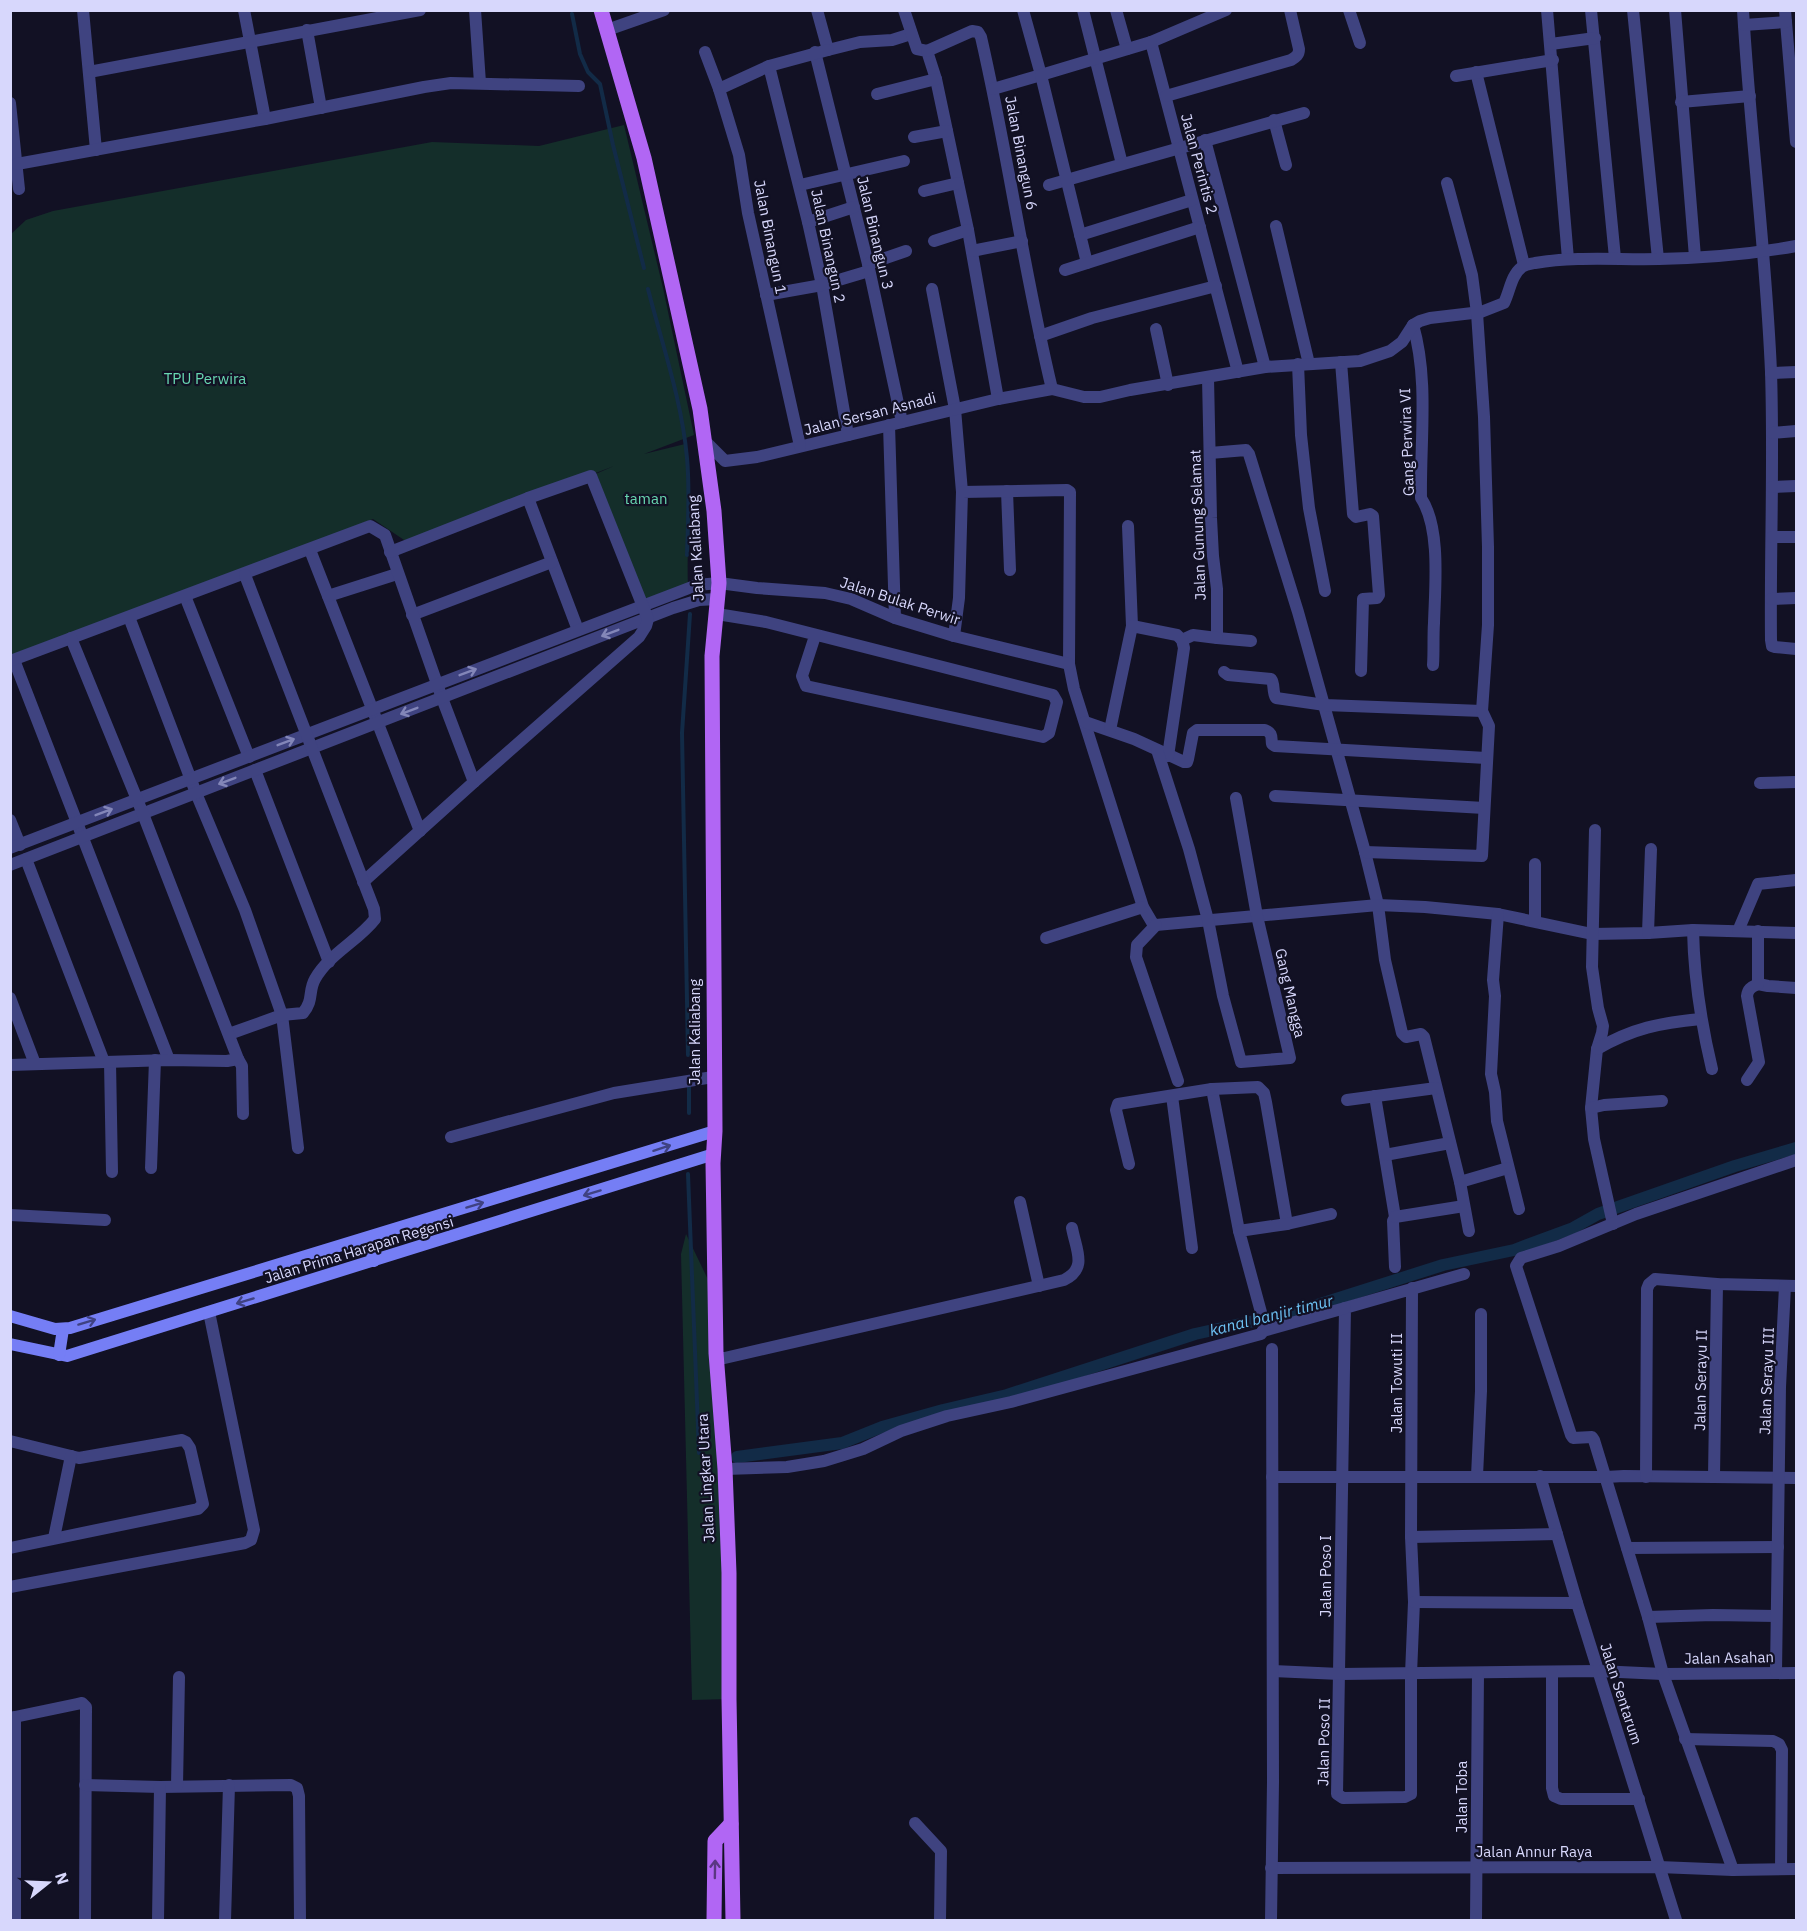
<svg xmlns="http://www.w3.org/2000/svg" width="1807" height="1931" viewBox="0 0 1807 1931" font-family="'IBM Plex Sans',sans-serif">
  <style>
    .green { fill: #142e2a }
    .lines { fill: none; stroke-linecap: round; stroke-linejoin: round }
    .stream { stroke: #122b47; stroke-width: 4 }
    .canal { stroke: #122b47; stroke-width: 12 }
    .street { stroke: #3f4380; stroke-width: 12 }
    .secondary { stroke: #757ef5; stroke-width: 12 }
    .primary { stroke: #b166f4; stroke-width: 15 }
    .oneway { stroke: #8386b8 }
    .oneway2 { stroke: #3f4282 }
    .oneway3 { stroke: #5a3782 }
    .labels { text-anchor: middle; stroke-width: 4.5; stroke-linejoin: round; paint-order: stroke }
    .street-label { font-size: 15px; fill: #d7d7fc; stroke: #121124 }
    .park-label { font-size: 15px; fill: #68d7b1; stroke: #121124 }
    .water-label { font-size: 16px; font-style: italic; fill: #6dc2f4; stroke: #121124 }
  </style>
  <rect width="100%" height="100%" fill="#121124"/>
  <g class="green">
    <path d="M624,125L663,288L694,435L644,454L685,444C693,491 686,539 688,587L643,605L591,476L614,466L410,544L373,519L11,664L10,235L26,220L53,211L432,142L539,146Z"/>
    <path d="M686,1234L715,1294L729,1699L692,1700L681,1254Z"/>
  </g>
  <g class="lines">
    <g class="stream">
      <path d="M572,14L580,54L588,72L600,84L613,145L644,268"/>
      <path d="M648,289C662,344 682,401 687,458C690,490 688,523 687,555"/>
      <path d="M688,1055L682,733L690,614"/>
      <path d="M689,1085V1113"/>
      <path d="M688,1174L699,1453"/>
    </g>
    <path class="canal" d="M737,1457L842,1443L882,1427L943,1410L1007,1395L1195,1334L1295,1312L1443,1265L1514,1250L1573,1228L1598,1214L1735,1166L1796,1148"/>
    <g class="street">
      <path d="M83,10L96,150"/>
      <path d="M244,10L265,119"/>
      <path d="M475,10L480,83"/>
      <path d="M817,10L828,50L860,42L892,40L911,34"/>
      <path d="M904,10L917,49L927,51L936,79L968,230L998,399"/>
      <path d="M1083,10L1122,164"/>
      <path d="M1116,10L1127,49"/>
      <path d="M1226,10L1151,42L1238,372"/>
      <path d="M1349,10L1360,43"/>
      <path d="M1547,10L1568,259"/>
      <path d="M1591,10L1615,258"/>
      <path d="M1633,10L1658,259"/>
      <path d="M1675,10L1695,257"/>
      <path d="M1743,10C1750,131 1766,251 1771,372C1774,462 1770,551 1771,640L1772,646L1775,647L1796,649"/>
      <path d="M1785,10L1796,142"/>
      <path d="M1744,25L1786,22"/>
      <path d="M307,30L321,108"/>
      <path d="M607,30L664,10"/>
      <path d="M1551,44L1595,38"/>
      <path d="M927,51L972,31L978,32L981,37C1008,154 1024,273 1052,389"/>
      <path d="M705,52L719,89"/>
      <path d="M815,52L868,264L902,422"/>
      <path d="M769,66L808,222L822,285L848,435"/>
      <path d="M89,72L420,10"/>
      <path d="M1476,72L1524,265"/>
      <path d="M1456,76L1553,60"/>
      <path d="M993,89L1041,75L1023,10"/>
      <path d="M877,94L936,79"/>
      <path d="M1166,96L1291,60C1296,57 1299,55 1299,49L1290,10"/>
      <path d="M1681,102L1750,96"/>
      <path d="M10,103L19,189"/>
      <path d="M1274,120L1286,165"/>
      <path d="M914,137L947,131"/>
      <path d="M1205,140L1265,367"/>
      <path d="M17,164L265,119L424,87L451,83L579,86"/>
      <path d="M800,185L904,161"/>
      <path d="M1049,185L1304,113"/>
      <path d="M924,191L958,183"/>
      <path d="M808,222L854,207"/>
      <path d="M1276,226L1309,364"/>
      <path d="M1080,235L1192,200"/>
      <path d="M934,241L968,230"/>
      <path d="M972,251L1022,241"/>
      <path d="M1087,263L1041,75L1151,42"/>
      <path d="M868,264L906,251"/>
      <path d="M1065,270L1200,227"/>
      <path d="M932,289L955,409L962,492"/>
      <path d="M766,295L822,285L869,271"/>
      <path d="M1413,325C1429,380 1420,441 1421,498C1441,528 1435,587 1434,623C1433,637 1434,651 1433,665"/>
      <path d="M1156,329L1168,385"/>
      <path d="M1040,336L1092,318L1216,286"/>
      <path d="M1341,362L1353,514L1356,517L1370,514L1373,516L1379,595L1377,598L1363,599L1361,671"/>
      <path d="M1298,364L1301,435L1309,508L1325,591"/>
      <path d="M1771,373L1796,372"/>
      <path d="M1208,378L1211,518L1213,556L1217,589V638L1251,641"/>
      <path d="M889,425L895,618"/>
      <path d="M1772,433L1796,431"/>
      <path d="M704,440L725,461L757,457L998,399L1052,389L1084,397H1100L1130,390L1265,367L1360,361L1390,351L1402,342L1413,325L1420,321L1430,318L1481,312L1504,303C1510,291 1511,275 1522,267C1526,264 1531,264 1535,263C1577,256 1618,260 1659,259C1705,258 1752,254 1796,246"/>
      <path d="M800,446L748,213L739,155L719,89L769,66L828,50"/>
      <path d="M1210,453L1246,450L1249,454L1298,612L1365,852L1378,905L1385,960L1402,1033L1406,1037L1421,1034L1424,1037L1460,1182"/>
      <path d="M1772,487L1796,486"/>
      <path d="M1007,491L1010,570"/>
      <path d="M528,498L578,630"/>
      <path d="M1128,526L1132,626"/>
      <path d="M1772,537H1796"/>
      <path d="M310,550L420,831"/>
      <path d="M185,596L249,757"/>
      <path d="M328,596L397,574"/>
      <path d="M1771,599L1796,598"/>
      <path d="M717,614L766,622L1053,695L1057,702L1049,733L1043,737L806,686L802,676L815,636"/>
      <path d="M412,615L552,562"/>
      <path d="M129,617L196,793L245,910L282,1015L298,1148"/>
      <path d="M954,636L959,598L962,492L1067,490L1070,492L1069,664L1074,689L1143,907L1153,924L1156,925L1378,905L1425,907L1498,914L1592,934L1648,933L1693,930L1796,933"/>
      <path d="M1182,640L1193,635L1217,638"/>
      <path d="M14,660L169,1060"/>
      <path d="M10,661L370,526L385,535L442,698L474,782"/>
      <path d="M1224,672L1228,675L1271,679C1275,684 1272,692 1276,698L1325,705L1482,711"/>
      <path d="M1085,722L1134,739L1184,762H1187L1188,759L1193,733L1197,730H1265C1273,733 1271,737 1272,744L1275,746L1486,758"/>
      <path d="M1110,730L1132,626L1177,635L1182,640L1184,648L1168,756"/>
      <path d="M1157,750L1189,849L1208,920L1223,996L1241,1062L1290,1058L1257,916L1236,798"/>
      <path d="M255,770L329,962"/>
      <path d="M1760,783L1796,782"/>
      <path d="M1275,796L1484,808"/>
      <path d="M10,820L20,845"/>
      <path d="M1595,830L1592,967L1598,1008L1603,1026L1602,1033L1597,1049L1591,1108L1594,1139L1613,1224"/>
      <path d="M10,848L697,585L719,583L757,588L825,593L851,599L895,618L954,636L1069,664"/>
      <path d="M1365,852L1482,856L1489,726L1482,711L1488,625V547L1484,417L1477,313L1472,275L1447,183"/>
      <path d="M26,859L104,1062"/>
      <path d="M10,865L673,608L699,600L718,599"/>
      <path d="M363,882L474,782L639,637L646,626L648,619L591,476L528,498L390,552"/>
      <path d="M1498,914L1493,980L1495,996L1491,1074L1495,1092L1497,1121L1519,1209"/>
      <path d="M1535,921V864"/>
      <path d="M1156,925L1137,945L1136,957L1178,1081"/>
      <path d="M1693,930C1694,977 1701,1023 1712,1069"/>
      <path d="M1738,931L1758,884L1796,880"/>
      <path d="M1648,933L1651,849"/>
      <path d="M1046,938L1143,907"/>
      <path d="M1758,984L1768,986L1796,988"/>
      <path d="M10,998L35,1064"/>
      <path d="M229,1034L282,1015L303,1013C314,1000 308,991 315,979C329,954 358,941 375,919L374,909L245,575"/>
      <path d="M1597,1049C1633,1028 1660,1023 1701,1019"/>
      <path d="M238,1059L242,1066L243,1114"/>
      <path d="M110,1062L112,1172"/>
      <path d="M10,1065L169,1060L227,1061L238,1059L143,814L71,638"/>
      <path d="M1747,1080L1759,1062L1747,996C1748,988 1752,987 1758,984V931"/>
      <path d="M1212,1089L1239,1231"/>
      <path d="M1172,1096L1192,1248"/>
      <path d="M1375,1096L1395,1217L1393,1221L1395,1267"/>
      <path d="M1347,1100L1436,1088"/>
      <path d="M1591,1108L1604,1105L1662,1101"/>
      <path d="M451,1137L614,1093L713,1077"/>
      <path d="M1385,1155L1450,1143"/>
      <path d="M1129,1164L1116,1110L1118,1104L1212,1089L1258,1087L1264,1093L1266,1102L1287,1224"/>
      <path d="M151,1168L155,1060"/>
      <path d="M1020,1202L1039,1286"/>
      <path d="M10,1215L105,1220"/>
      <path d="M1395,1217L1464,1206"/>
      <path d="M1469,1231L1460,1182L1508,1168"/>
      <path d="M1412,1288L1411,1537L1414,1602L1411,1674V1794L1405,1797L1343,1798L1337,1794L1345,1308L1464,1274"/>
      <path d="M1263,1331L1345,1308"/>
      <path d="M716,1360L1064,1280C1088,1268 1076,1250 1072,1228"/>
      <path d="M10,1441L79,1458L182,1440L186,1442L190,1448L203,1504L198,1509L10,1548"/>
      <path d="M725,1469L787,1467L824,1461L863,1449L901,1431L947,1416L1011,1402L1261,1334L1265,1327L1239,1231L1287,1224L1331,1214"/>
      <path d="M1477,1476L1481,1391V1314"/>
      <path d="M1540,1476L1577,1603L1676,1920"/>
      <path d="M1714,1476L1717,1284"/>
      <path d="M1272,1477H1606L1624,1476L1796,1478"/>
      <path d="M1646,1477L1647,1289L1649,1284L1655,1279L1717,1284L1796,1286"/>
      <path d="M1411,1537L1557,1534"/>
      <path d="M54,1538L71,1456"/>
      <path d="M1627,1548L1778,1547"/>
      <path d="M10,1587L245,1543L251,1540L254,1530L209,1312"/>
      <path d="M1414,1602L1577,1603"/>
      <path d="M1648,1617L1713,1615L1776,1616"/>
      <path d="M1273,1671L1340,1674L1598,1671L1663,1674L1796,1673"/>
      <path d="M1552,1672V1788L1554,1796L1561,1799H1639"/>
      <path d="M1776,1672L1780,1387L1785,1286"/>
      <path d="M10,1718L77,1704L82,1703L86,1707L85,1920"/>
      <path d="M1685,1739L1773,1741L1779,1744L1782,1750L1781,1869"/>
      <path d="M85,1785L160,1787L291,1785L297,1788L299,1796L300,1920"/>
      <path d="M177,1786L179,1677"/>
      <path d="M915,1823L941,1851L940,1920"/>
      <path d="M1271,1868L1659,1867L1733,1870L1796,1869"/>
      <path d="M1733,1870L1663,1674L1648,1617L1594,1440L1592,1437L1573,1438L1571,1435L1516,1266L1521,1258L1559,1246L1636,1214L1796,1160"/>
      <path d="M15,1920V1717"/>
      <path d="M158,1920L160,1787"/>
      <path d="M225,1920L229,1785"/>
      <path d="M1271,1920L1273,1782L1272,1349"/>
      <path d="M1476,1920L1478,1673"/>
    </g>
    <g class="secondary">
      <path d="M368,1238L374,1261"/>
      <path d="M10,1316L55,1329L70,1328L715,1131"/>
      <path d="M10,1344L67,1356L714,1154"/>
      <path d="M59,1355L63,1329"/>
    </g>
    <g class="primary">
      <path d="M601,10L644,158L700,409L714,511L719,583L712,656L715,1131L713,1163L716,1353L725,1469L729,1573V1699L733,1920"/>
      <path d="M714,1920L715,1841L731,1824"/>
    </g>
  </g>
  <defs><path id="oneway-shaft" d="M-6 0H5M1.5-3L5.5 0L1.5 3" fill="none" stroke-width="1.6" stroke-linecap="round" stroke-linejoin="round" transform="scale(1.5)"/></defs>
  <g class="oneway">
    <use href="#oneway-shaft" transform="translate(610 633) rotate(159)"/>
    <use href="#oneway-shaft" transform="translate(468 672) rotate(-21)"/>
    <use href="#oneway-shaft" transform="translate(409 711) rotate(159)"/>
    <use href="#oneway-shaft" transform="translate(286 742) rotate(-21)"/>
    <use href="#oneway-shaft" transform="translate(227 781) rotate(159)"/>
    <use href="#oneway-shaft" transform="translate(104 812) rotate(-21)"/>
  </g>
  <g class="oneway2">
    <use href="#oneway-shaft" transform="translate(662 1148) rotate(-18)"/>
    <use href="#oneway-shaft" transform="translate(592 1193) rotate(163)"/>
    <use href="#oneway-shaft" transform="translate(475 1205) rotate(-17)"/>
    <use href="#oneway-shaft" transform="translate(245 1301) rotate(163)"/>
    <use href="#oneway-shaft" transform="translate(87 1322) rotate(-17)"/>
  </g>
  <use class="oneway3" href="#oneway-shaft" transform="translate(715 1869) rotate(-89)"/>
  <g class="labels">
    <g class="street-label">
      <text transform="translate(1021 153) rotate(79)" y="5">Jalan Binangun 6</text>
      <text transform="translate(1199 164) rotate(75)" y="5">Jalan Perintis 2</text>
      <text transform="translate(875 233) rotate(77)" y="5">Jalan Binangun 3</text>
      <text transform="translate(770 237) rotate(79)" y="5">Jalan Binangun 1</text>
      <text transform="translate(828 246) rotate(78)" y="5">Jalan Binangun 2</text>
      <text transform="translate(870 414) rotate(-14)" y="5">Jalan Sersan Asnadi</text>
      <text transform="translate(1407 442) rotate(-92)" y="5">Gang Perwira VI</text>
      <text transform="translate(1198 525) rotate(-92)" y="5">Jalan Gunung Selamat</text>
      <text transform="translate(696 548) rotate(-93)" y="5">Jalan Kaliabang</text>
      <text transform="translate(900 601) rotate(18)" y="5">Jalan Bulak Perwir</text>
      <text transform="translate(1290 993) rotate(77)" y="5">Gang Mangga</text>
      <text transform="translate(695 1032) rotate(-90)" y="5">Jalan Kaliabang</text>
      <text transform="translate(359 1250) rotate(-17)" y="5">Jalan Prima Harapan Regensi</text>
      <text transform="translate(1701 1380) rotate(-89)" y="5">Jalan Serayu II</text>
      <text transform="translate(1767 1381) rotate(-88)" y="5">Jalan Serayu III</text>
      <text transform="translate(1397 1383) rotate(-90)" y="5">Jalan Towuti II</text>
      <text transform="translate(706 1478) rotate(-93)" y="5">Jalan Lingkar Utara</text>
      <text transform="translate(1326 1576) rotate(-90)" y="5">Jalan Poso I</text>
      <text transform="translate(1729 1658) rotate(-1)" y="5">Jalan Asahan</text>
      <text transform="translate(1621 1694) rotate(72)" y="5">Jalan Sentarum</text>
      <text transform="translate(1324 1742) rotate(-89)" y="5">Jalan Poso II</text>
      <text transform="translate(1462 1797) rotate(-90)" y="5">Jalan Toba</text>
      <text x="1534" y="1857">Jalan Annur Raya</text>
    </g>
    <g class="park-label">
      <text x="205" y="384">TPU Perwira</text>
      <text x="646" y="504">taman</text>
    </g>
    <g class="water-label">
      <text transform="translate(1271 1315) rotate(-14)" y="6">kanal banjir timur</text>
    </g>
  </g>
  <rect width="1807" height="1931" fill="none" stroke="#d7d7fc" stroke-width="24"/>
  <g transform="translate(48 1883) rotate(72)" stroke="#121124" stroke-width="4.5" paint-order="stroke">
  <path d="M0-4.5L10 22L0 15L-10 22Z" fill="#d7d7fc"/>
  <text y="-9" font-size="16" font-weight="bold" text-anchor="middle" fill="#d7d7fc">N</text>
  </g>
</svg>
